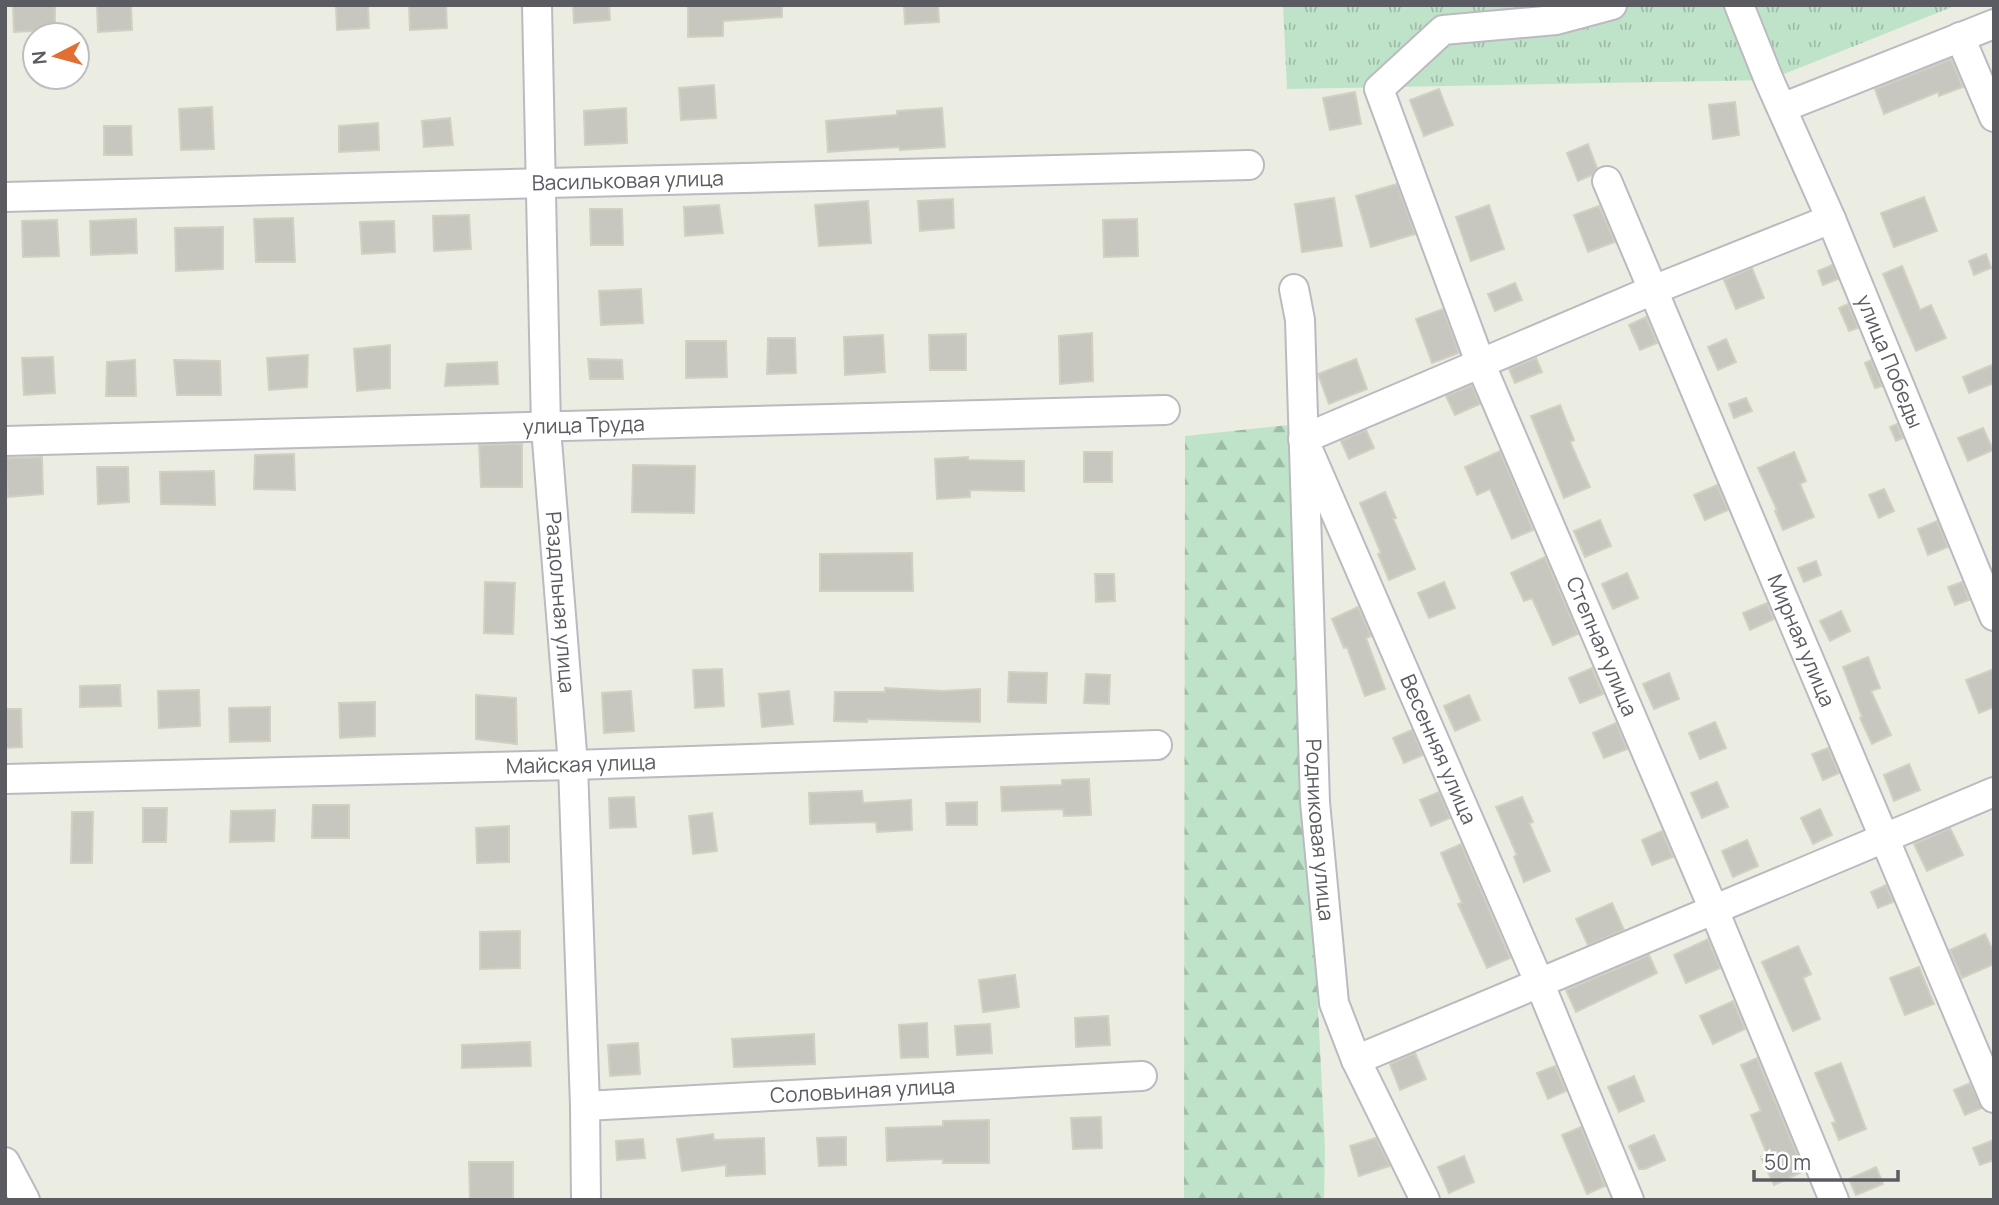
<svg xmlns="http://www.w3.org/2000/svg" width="1999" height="1205" viewBox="0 0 1999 1205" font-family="Manrope,sans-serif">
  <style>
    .grass { fill: url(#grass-tufts) }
    .forest { fill: url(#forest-firs) }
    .building { fill: #c8c7bf; stroke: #d1d0c1; stroke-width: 2 }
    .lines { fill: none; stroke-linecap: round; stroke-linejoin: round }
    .minor-casing { stroke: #babac0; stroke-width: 32 }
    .minor { stroke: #fff; stroke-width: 28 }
    .labels { text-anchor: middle; stroke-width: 7; stroke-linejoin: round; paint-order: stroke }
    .street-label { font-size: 21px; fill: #5a5c62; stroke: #fff }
  </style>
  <defs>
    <pattern id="grass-tufts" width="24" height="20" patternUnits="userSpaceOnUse" patternTransform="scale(1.75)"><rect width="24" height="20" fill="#bfe3c9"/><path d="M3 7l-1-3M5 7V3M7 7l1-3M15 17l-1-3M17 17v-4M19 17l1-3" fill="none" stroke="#9ebba7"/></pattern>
    <pattern id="forest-firs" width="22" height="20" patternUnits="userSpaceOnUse" patternTransform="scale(1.75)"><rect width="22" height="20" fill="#bfe3c9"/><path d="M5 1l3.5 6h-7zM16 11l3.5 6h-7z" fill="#9ebba7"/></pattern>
  </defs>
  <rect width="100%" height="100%" fill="#ecede2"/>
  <path class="grass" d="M1283,5H1957L1769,80L1287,89Z"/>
  <path class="forest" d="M1289,425L1325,1149L1324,1200H1184L1185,436Z"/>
  <g class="building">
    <path d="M13,5H55V30L14,32Z"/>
    <path d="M97,5H131L132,30L98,32Z"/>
    <path d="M368,5L369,28L337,30L336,6Z"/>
    <path d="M409,5H446L447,28L410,30Z"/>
    <path d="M573,5H609L610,20L574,23Z"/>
    <path d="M688,5H782V17L723,21V36L688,37Z"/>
    <path d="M904,5H938L939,22L905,24Z"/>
    <path d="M1951,59L1963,87L1939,96L1938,92L1884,114L1875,89Z"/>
    <path d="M714,85L716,118L681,120L679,88Z"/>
    <path d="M1439,89L1453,125L1424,136L1410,100Z"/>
    <path d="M1355,92L1361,124L1330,130L1323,98Z"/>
    <path d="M1735,102L1739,135L1713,139L1709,105Z"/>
    <path d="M212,107L214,149L181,150L179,109Z"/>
    <path d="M626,108L627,143L585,145L584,111Z"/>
    <path d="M942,108L945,147L900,150L899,147L828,152L826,121L897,115V111Z"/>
    <path d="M450,118L453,145L424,147L422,121Z"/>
    <path d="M378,123L379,150L339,152V126Z"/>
    <path d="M104,126H131L132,155H104Z"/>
    <path d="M1588,144L1597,168L1592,175L1578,181L1567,153Z"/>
    <path d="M1397,184L1415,234L1371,247L1356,196Z"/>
    <path d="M1924,197L1937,231L1894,247L1881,213Z"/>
    <path d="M1334,198L1342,246L1302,252L1295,204Z"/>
    <path d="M953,199L954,228L920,231L918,201Z"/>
    <path d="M868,201L871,243L819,246L815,205Z"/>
    <path d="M719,205L723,233L685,236L684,207Z"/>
    <path d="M1489,205L1504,249L1471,261L1456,217Z"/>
    <path d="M1599,206L1615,242L1588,252L1574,215Z"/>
    <path d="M590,209H622L623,245H591Z"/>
    <path d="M469,215L471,249L434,251L433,216Z"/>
    <path d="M293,218L295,262H256L254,219Z"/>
    <path d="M136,219L137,253L91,255L90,221Z"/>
    <path d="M1137,219L1138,256L1104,257L1103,220Z"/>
    <path d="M57,220L59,256L23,257L22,221Z"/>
    <path d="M394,221L395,252L362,254L360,222Z"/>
    <path d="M223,227V269L176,271L175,228Z"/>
    <path d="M1986,254L1991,268L1974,275L1969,261Z"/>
    <path d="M1832,265L1838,279L1823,285L1818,271Z"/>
    <path d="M1902,266L1920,310L1931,305L1946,338L1916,351L1883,274Z"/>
    <path d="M1752,268L1764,298L1736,309L1724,280Z"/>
    <path d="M1515,283L1522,300L1495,311L1488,294Z"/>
    <path d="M641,289L643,323L601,325L599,291Z"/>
    <path d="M1848,304L1858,328L1849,331L1839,308Z"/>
    <path d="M1443,309L1459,353L1432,363L1416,319Z"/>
    <path d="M1646,317L1657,343L1640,350L1629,325Z"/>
    <path d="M1092,333L1093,381L1060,384L1059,336Z"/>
    <path d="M966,334V370H930L929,335Z"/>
    <path d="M883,335L885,372L845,375L844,337Z"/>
    <path d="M768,338H795L796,373L767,374Z"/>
    <path d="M1726,339L1736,362L1718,370L1708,347Z"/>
    <path d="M686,341H726L727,377L686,378Z"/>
    <path d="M390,345V388L357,391L354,349Z"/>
    <path d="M308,355L307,387L269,390L267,358Z"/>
    <path d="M53,357L55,393L24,395L22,358Z"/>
    <path d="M1536,358L1542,372L1515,383L1509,369Z"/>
    <path d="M588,359L622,360L623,379H590Z"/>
    <path d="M1356,359L1367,389L1329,404L1318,374Z"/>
    <path d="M135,360L136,396H106L107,362Z"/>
    <path d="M174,360L220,361L221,395H177Z"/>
    <path d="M1871,360L1882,386L1875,388L1865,363Z"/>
    <path d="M497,362L498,384L445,386L447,364Z"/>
    <path d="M1994,364V383L1969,393L1963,377Z"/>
    <path d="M1472,385L1480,404L1455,415L1446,396Z"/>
    <path d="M1746,398L1752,411L1734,418L1729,404Z"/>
    <path d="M1560,405L1574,440L1570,442L1590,487L1564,498L1531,416Z"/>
    <path d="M1897,424L1903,438L1896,441L1890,427Z"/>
    <path d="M1983,428L1993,450L1968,461L1958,438Z"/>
    <path d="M1366,430L1374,448L1349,459L1341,441Z"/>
    <path d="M513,444H522V487H481L479,445Z"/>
    <path d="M1500,451L1533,530L1512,539L1490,489L1477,495L1465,467Z"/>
    <rect x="1084" y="452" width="28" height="30"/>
    <path d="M1794,452L1806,481L1800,484L1814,517L1783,530L1775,511L1777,510L1758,468Z"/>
    <path d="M294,454L295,490L254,489L255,455Z"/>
    <path d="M42,457L43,494L8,497L5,458Z"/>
    <path d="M968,457V460L1024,461V491L970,490V497L937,499L935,459Z"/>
    <path d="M633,465L695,466L694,513L632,512Z"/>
    <path d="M97,467H128L129,502L98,504Z"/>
    <path d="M214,471L215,505L161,504L160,472Z"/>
    <path d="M1717,485L1728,510L1705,520L1694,495Z"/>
    <path d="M1884,489L1894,511L1879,518L1869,495Z"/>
    <path d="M1385,492L1396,518L1393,519L1415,569L1389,580L1378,554L1381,553L1360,503Z"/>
    <path d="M1600,520L1611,546L1585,557L1574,531Z"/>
    <path d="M1937,521L1948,547L1928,555L1918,529Z"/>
    <path d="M912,553L913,591H820V554Z"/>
    <path d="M1545,557L1578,634L1553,645L1532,598L1524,601L1511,573Z"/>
    <path d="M1816,561L1821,575L1804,582L1798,568Z"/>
    <path d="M1627,573L1638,598L1613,609L1602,584Z"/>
    <path d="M1095,574H1114L1115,601L1096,602Z"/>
    <path d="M485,582L515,583L513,634L484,633Z"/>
    <path d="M1444,582L1455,608L1429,618L1418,593Z"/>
    <path d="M1962,582L1969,600L1955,605L1948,587Z"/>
    <path d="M1767,603L1774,619L1750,630L1743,613Z"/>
    <path d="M1358,607L1371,636L1366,638L1385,689L1365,696L1347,647L1344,648L1332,619Z"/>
    <path d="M1841,611L1850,631L1830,641L1820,621Z"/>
    <path d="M1868,657L1880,688L1871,691L1891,735L1872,744L1860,718L1862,717L1843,667Z"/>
    <path d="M1592,668L1603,694L1580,703L1569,678Z"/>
    <path d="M722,669L724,706L695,708L693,670Z"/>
    <path d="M1994,669V707L1979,713L1966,680Z"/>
    <path d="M1009,672L1047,673L1046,703L1008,702Z"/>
    <path d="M1669,673L1679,699L1654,709L1643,684Z"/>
    <path d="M1086,674L1110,675L1109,704L1084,703Z"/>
    <path d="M120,685L121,706L80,707V686Z"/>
    <path d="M885,688L944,691L980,689V722L867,719V722L834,721L835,692H885Z"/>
    <path d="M199,690L200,726L159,728L158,691Z"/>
    <path d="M631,691L634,731L604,733L602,693Z"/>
    <path d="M789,691L793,724L762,727L759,694Z"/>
    <path d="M476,695L516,698L517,744L476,739Z"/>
    <path d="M1469,695L1480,720L1455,731L1444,706Z"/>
    <path d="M375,702V736L340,738L339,703Z"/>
    <path d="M270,707V741L230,742L229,708Z"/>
    <path d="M5,709H21L22,747L5,748Z"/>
    <path d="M1715,722L1726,748L1700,759L1689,733Z"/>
    <path d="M1616,723L1627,749L1604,758L1593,733Z"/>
    <path d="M1412,730L1423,755L1404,763L1393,738Z"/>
    <path d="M1828,748L1839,773L1823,780L1812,754Z"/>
    <path d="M1909,764L1920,790L1894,801L1884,775Z"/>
    <path d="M1089,779L1091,815L1064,816L1063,809L1002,811L1001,787L1062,785V780Z"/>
    <path d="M1717,782L1728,807L1702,818L1691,793Z"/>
    <path d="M862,791L863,803L911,800L912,830L877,832L876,822L810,824L809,793Z"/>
    <path d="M1439,792L1450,818L1431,826L1420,800Z"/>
    <path d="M634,797L636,827L610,828L609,798Z"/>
    <path d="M1522,797L1533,822L1529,823L1550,871L1524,882L1514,857L1517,855L1496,807Z"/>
    <path d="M977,802V825H947L946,803Z"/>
    <path d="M313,805H349V838H312Z"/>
    <path d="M143,808H167L166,842H143Z"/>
    <path d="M1820,809L1832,835L1813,844L1801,818Z"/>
    <path d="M275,810L274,841L230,842L231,811Z"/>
    <path d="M72,812H93L92,863H71Z"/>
    <path d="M712,813L717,851L693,854L689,816Z"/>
    <path d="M509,826V862L477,863L476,828Z"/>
    <path d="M1950,828L1963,855L1927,871L1914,844Z"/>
    <path d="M1662,831L1673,857L1652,865L1642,840Z"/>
    <path d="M1747,840L1758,866L1733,877L1722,851Z"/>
    <path d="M1461,844L1510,958L1487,968L1458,904L1462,903L1441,853Z"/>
    <path d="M1886,885L1893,902L1878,908L1871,892Z"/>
    <path d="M1612,903L1624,930L1588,945L1576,919Z"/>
    <path d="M520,931V968L480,969V932Z"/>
    <path d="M1985,934L1994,953V964L1962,978L1950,950Z"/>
    <path d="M1708,939L1720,968L1686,983L1674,955Z"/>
    <path d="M1798,946L1811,974L1803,978L1820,1019L1793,1031L1762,962Z"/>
    <path d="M1649,955L1657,973L1576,1012L1566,990Z"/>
    <path d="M1919,967L1934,1004L1905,1015L1890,978Z"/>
    <path d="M1015,975L1019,1007L983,1012L979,980Z"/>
    <path d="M1733,1001L1745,1029L1713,1044L1700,1016Z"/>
    <path d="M1108,1016L1110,1045L1076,1047L1075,1018Z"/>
    <path d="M927,1023L928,1057L901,1058L899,1025Z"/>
    <path d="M990,1024L992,1053L957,1055L955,1026Z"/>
    <path d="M814,1034L815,1064L734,1067L732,1039Z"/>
    <path d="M530,1042L531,1066L462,1068V1045Z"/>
    <path d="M638,1043L640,1074L610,1076L608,1045Z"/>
    <path d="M1415,1053L1426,1079L1400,1090L1390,1064Z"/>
    <path d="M1757,1058L1804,1171L1774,1185L1761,1157L1767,1154L1751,1115L1761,1111L1741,1065Z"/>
    <path d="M1841,1063L1866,1129L1839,1140L1832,1123L1836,1122L1815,1073Z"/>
    <path d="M1555,1066L1566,1091L1548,1099L1537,1073Z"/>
    <path d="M1634,1076L1644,1101L1619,1112L1608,1087Z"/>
    <path d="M1970,1083L1982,1108L1965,1115L1954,1090Z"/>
    <path d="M1101,1117L1102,1148L1073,1149L1071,1118Z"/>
    <path d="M989,1120V1163H943V1159L887,1161L886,1128L943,1126V1121Z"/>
    <path d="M1581,1127L1605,1186L1587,1194L1562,1135Z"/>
    <path d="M713,1134L714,1140L764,1138L765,1174L726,1176V1165L682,1171L677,1139Z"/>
    <path d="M1654,1135L1665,1160L1645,1169H1639L1629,1146Z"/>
    <path d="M846,1137V1165L819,1166L817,1138Z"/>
    <path d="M1376,1138L1390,1166L1359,1176L1350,1146Z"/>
    <path d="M643,1139L645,1158L617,1160L616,1141Z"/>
    <path d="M1994,1140V1160L1980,1165L1973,1148Z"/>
    <path d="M1464,1156L1474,1182L1449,1193L1438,1167Z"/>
    <path d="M469,1162H513V1200H470Z"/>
    <path d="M1876,1167L1883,1184L1856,1195L1849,1179Z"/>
  </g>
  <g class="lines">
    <g class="minor-casing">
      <g id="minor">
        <path id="s1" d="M537,5L546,428L573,765L585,1106L586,1200"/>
        <path id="s2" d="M1612,5L1556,20L1443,30L1379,89L1481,365L1714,910L1834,1200"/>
        <path id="s3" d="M1739,5L1769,80L1831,219L1994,616"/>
        <path d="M1960,37L1994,117"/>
        <path d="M1782,108L1994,24"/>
        <path id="s4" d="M1607,181L1994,1098"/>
        <path id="s5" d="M5,197L1249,165"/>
        <path id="s6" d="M1294,289L1300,320L1315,802L1334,1003L1356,1060L1425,1200"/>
        <path d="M1303,439L1653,290L1831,219"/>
        <path id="s7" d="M5,441L1165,410"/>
        <path id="s8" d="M1310,454L1539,982L1629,1200"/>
        <path id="s9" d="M5,779L573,765L1157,745"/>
        <path d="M1356,1060L1994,792"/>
        <path id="s10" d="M585,1106L1142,1076"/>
        <path d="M5,1162L25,1200"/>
      </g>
    </g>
    <use href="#minor" class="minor"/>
  </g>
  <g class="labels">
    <g class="street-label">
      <text dy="7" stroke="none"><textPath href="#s5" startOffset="623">Васильковая улица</textPath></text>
      <text dy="7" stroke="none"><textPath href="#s3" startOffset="387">улица Победы</textPath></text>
      <text dy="7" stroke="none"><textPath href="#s7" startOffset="579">улица Труда</textPath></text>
      <text dy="7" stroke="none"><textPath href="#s1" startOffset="598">Раздольная улица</textPath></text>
      <text dy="7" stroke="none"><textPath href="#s4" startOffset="499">Мирная улица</textPath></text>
      <text dy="7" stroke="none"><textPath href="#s2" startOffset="859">Степная улица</textPath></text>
      <text dy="7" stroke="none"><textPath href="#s8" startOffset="322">Весенняя улица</textPath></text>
      <text dy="7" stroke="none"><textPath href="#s9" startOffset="576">Майская улица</textPath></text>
      <text dy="7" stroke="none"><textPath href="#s6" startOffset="542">Родниковая улица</textPath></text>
      <text dy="7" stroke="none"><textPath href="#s10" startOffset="278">Соловьиная улица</textPath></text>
    </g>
  </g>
  <rect width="1999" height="1205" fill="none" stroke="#5a5c62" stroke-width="14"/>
  <g transform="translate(56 56) rotate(264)"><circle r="33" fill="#ffffff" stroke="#bdbec0" stroke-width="2"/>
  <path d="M0-5L12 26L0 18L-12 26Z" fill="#e16f33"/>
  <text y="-10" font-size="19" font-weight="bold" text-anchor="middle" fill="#5a5c62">N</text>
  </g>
  <path d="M1754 1170v10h144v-10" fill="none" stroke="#5a5c62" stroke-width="3.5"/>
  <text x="1764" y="1170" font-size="21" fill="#5a5c62" stroke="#ffffff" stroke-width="5" paint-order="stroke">50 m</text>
</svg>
